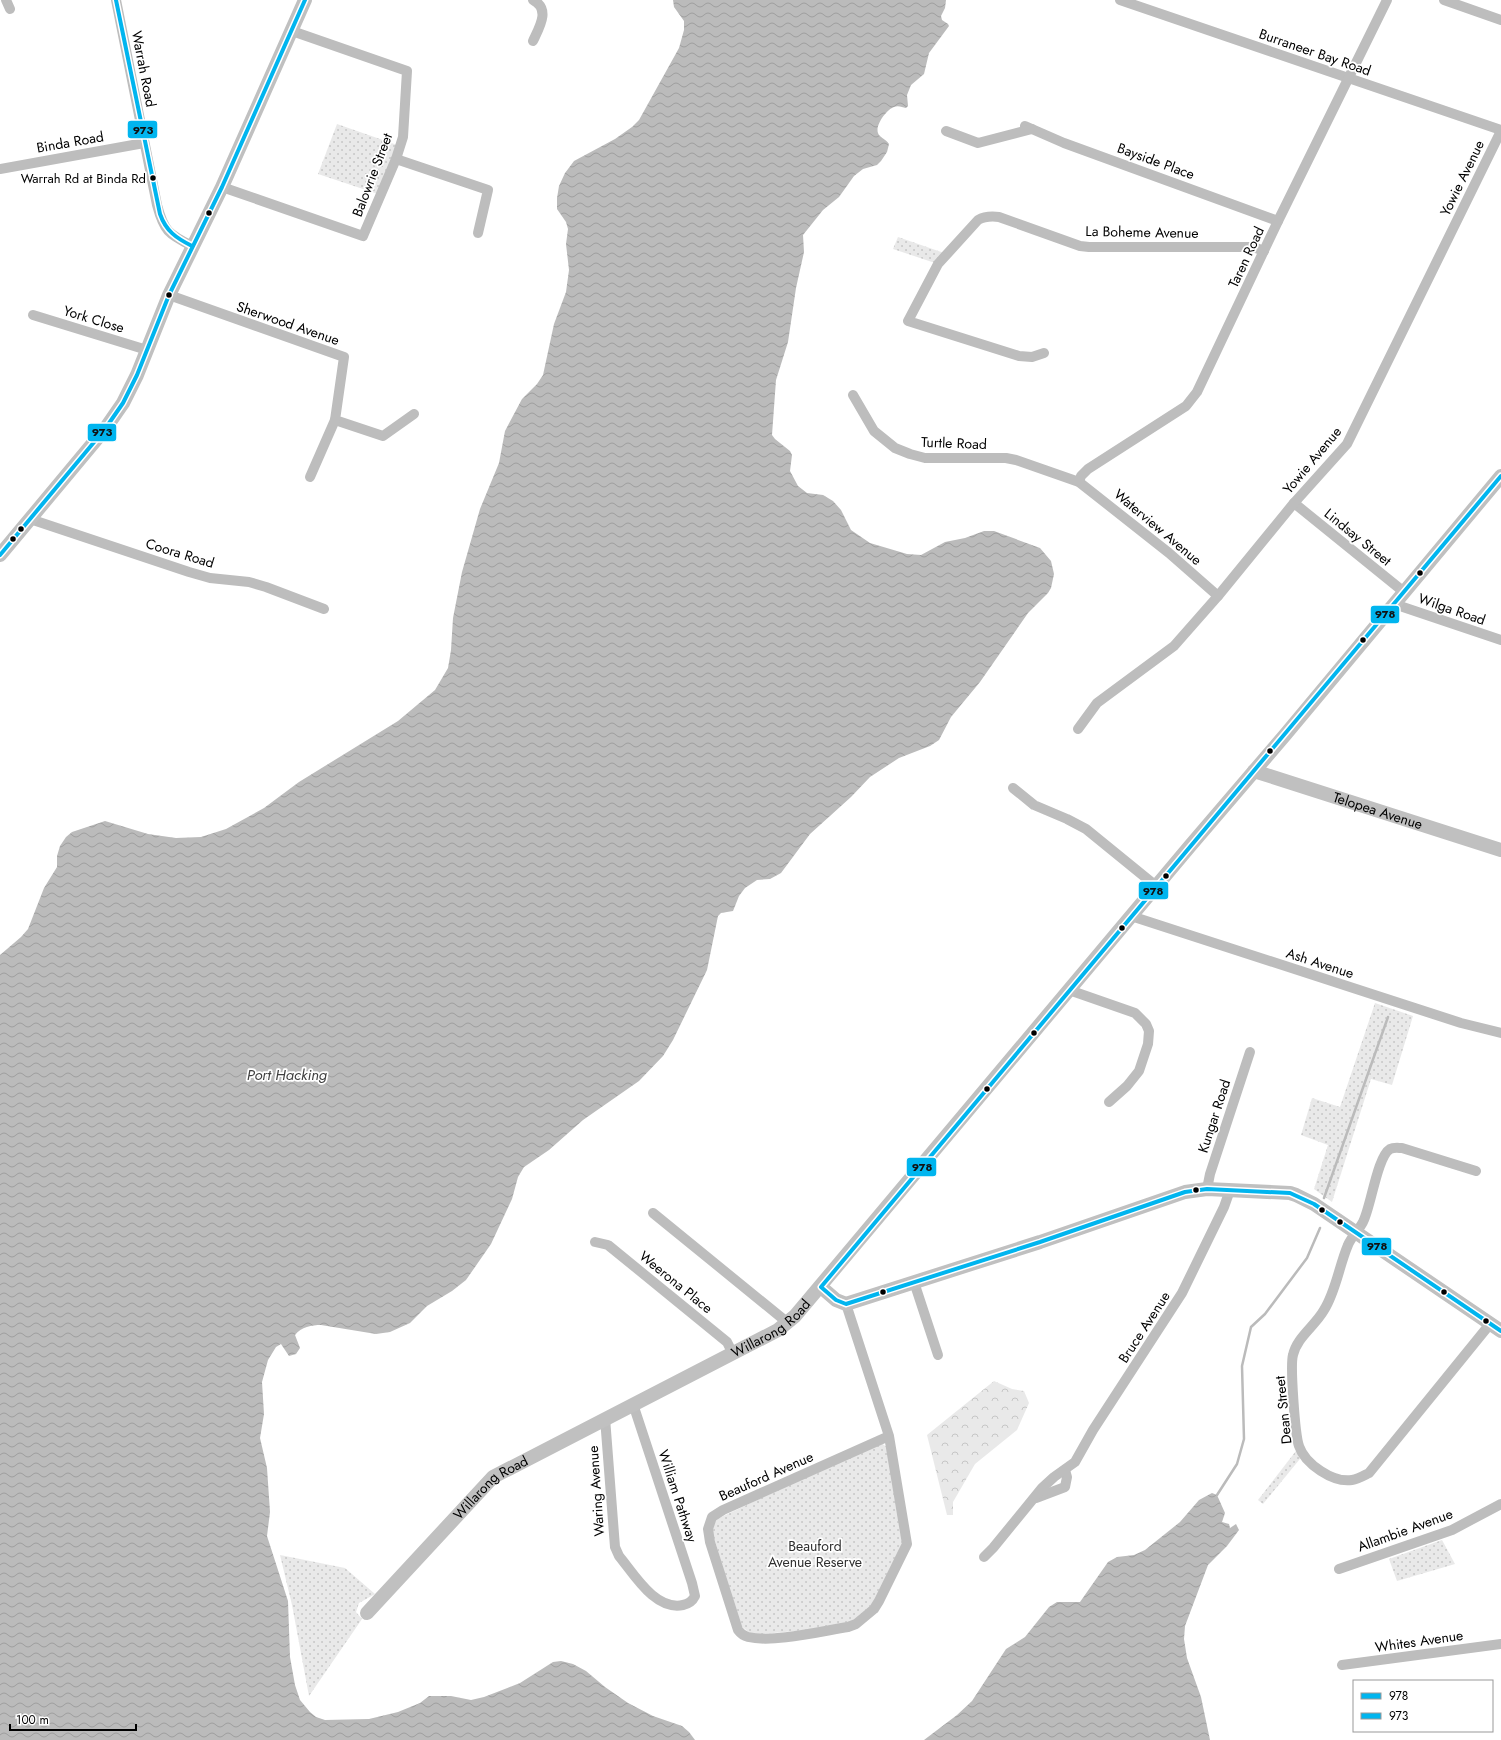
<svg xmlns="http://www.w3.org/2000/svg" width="1501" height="1740" viewBox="0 0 1501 1740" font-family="Jost,sans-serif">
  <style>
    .grass { fill: url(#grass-dots) }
    .forest { fill: url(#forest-crowns) }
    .water { fill: url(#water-waves) }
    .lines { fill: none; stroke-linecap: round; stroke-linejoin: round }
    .stream { stroke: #bbb; stroke-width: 2.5 }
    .street { stroke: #bdbdbd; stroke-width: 10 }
    .secondary { stroke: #c0c0c0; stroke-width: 14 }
    .bus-1-casing { stroke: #fff; stroke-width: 7 }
    .bus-2-casing { stroke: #fff; stroke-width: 7 }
    .bus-1 { stroke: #00b5ef; stroke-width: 4 }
    .bus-2 { stroke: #00b5ef; stroke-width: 4 }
    .bus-dot { fill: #000; stroke: #fff; stroke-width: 1.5 }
    .labels { text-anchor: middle; stroke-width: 3.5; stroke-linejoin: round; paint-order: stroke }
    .bus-label { font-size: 13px; fill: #000; stroke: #fff; text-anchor: end }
    .street-label { font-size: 14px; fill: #000; stroke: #fff }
    .park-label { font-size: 14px; fill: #2e2e2e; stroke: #fff }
    .water-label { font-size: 15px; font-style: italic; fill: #3f3f3f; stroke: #fff }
    .line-badge { stroke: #fff; stroke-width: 1.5 }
    .pale-badge-label { font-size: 11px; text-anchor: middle; font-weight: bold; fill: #111 }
  </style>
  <defs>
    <pattern id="grass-dots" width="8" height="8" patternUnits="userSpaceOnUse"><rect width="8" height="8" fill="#e9e9e9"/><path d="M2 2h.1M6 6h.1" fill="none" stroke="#c6c6c6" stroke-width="1.8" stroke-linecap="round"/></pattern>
    <pattern id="forest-crowns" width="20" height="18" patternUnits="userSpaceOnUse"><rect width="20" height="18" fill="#e9e9e9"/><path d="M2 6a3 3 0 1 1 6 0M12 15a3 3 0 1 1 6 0" fill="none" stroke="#c6c6c6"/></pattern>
    <pattern id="water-waves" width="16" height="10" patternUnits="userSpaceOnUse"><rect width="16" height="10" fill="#bbb"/><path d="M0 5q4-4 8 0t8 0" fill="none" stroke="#9f9f9f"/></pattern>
  </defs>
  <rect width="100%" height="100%" fill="#fff"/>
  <g class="grass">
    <path d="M337,124L400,146L381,195L318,174Z"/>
    <path d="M898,237L947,254L938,264L893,249Z"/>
    <path d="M1375,1003L1413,1016L1392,1085L1371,1079L1332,1202L1314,1189L1328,1145L1301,1135L1312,1098L1340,1107Z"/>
    <path d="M880,1442L888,1448L903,1548L877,1598L863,1615L841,1627L752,1635L740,1625L712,1531L715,1520Z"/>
    <path d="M1299,1447L1304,1454L1263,1504L1258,1500Z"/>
    <path d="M1442,1540L1455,1564L1397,1581L1389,1559Z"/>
    <path d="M280,1555L345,1568L375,1594L359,1603L356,1612L362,1619L309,1696L292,1605Z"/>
  </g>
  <path class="forest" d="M994,1381L1012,1389L1024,1391L1029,1403L1017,1430L975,1464L953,1502V1515H947L927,1435Z"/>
  <g class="water">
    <path d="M673,0H946L945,8L941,16L942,20L948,24L949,26L929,53L924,74L911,85L907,95L908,106L906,108C902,107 898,105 894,107C887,109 875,125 878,133C879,137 886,139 889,144L887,152L881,161L877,165L863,169L854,176L839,197L823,210L803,235L804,252L796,288L788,342L776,380L772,435L775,439L790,451L792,455L790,471L798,486L807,493L823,495L833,501L841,510L851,530L870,543L907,554L921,555L945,542L965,538L984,531H994L1040,548L1051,561L1054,574L1051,588L1048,593L1028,613L980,682L951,717L939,740L930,746L899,758L870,777L851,797L810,834L781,873L770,879L757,880L745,888L739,896L733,911L721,913L718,916L707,970L673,1040L663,1056L639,1081L583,1120L549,1150L524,1167L518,1177L512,1199L491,1244L466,1280L452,1291L427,1306L410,1323L390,1332L376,1334L321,1325C312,1325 301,1327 295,1335L300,1348L296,1354L289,1356L281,1344L276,1347L268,1360L262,1382L264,1414L260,1438L267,1468L270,1512L267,1536L288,1601L290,1657L295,1685L300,1700L310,1712L316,1717L325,1720L369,1719L398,1712L420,1703L429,1696H451L471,1700L484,1697L520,1683L553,1662L561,1661L573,1664L586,1671L605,1687L628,1703L653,1716L682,1726L689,1732L695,1740H0V955L21,937L28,929L44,888L57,867V856L60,846L66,837L72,832L105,821L148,834L176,838L201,837L226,829L264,808L299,782L398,721L435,690L448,668L451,650L453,618L462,572L480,509L499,463L505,431L522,399L537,384L543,375L554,324L566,292L569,270L566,244L568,229L566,222L557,209V198L559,186L565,173L574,161L615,139L632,127L639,120L679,48L684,30V21L674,7Z"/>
    <path d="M1212,1493L1217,1495L1225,1513L1222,1522L1229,1524L1230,1528L1236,1524L1239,1530L1227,1546L1208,1565L1185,1626L1184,1639L1187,1658L1201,1697L1210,1740H924L957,1715L972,1701L1006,1649L1025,1637L1049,1607L1057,1602H1080L1108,1562L1117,1557L1134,1555L1145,1550L1180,1522L1199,1500Z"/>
  </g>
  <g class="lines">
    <g class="stream">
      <path d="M1324,1198L1388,1017"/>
      <path d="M1217,1495L1237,1464L1244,1439L1242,1366L1251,1327L1265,1314L1307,1258L1320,1228"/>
    </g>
    <g class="street">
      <path d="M6,0L10,9"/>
      <path d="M116,0L157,205C164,231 168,234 192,246"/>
      <path d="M533,0C551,9 539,28 533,41"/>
      <path d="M1120,0L1501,130"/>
      <path d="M1444,0L1501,20"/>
      <path d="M1025,126L1064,143L1278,221"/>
      <path d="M946,131L978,143L1032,129"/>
      <path d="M396,159L488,190L478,233"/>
      <path d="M0,169L144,143"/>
      <path d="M222,187L363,236L396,159L403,137L407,71L292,31"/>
      <path d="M169,295L344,357L335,420L383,436L414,414"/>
      <path d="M33,315L147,350"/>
      <path d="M1044,353L1032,357L1019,356L908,321L938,264L978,220C985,216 991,216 999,217L1080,246L1089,247H1248L1256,248L1264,251"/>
      <path d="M853,395L874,431L895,448L910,454L925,458H1006L1016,460L1079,482L1169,553L1218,596"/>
      <path d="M310,477L335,420"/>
      <path d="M1079,482L1081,476L1088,469L1186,406L1197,392L1278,221L1387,0"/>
      <path d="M1294,503L1404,592"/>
      <path d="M30,519L189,572L210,578L249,582L266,587L324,609"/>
      <path d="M1394,604L1501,640"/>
      <path d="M1078,729L1097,703L1174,646L1218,596L1294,503L1347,444L1501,131"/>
      <path d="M1013,788L1034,805L1067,819L1086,829L1156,886"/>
      <path d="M1131,916L1387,999L1461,1023L1501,1033"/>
      <path d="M1069,990L1135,1013L1146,1024L1149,1031L1148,1044L1139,1071L1127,1086L1109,1102"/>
      <path d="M1476,1171L1402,1148C1399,1148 1394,1147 1390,1149C1377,1157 1371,1207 1363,1222C1359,1230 1351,1237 1348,1245C1339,1266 1336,1291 1324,1310C1315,1326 1297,1337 1293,1355C1290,1365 1295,1435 1299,1446C1305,1464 1333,1483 1352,1480C1358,1479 1363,1476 1369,1473L1490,1324"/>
      <path d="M1207,1189L1210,1174L1250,1052"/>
      <path d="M653,1213L788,1323"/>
      <path d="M595,1242L608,1245L727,1342L733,1354"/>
      <path d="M914,1282L938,1355"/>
      <path d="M846,1304L889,1436L907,1544L879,1601L874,1609L856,1624L848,1627C822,1631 774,1643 748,1637C744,1636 741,1634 738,1630L710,1542L708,1529L712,1517L723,1510L889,1436"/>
      <path d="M605,1418L615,1547L619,1556C634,1574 655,1611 683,1605C688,1604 692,1602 695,1596L692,1583L633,1404"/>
      <path d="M1036,1498L1065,1487L1067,1477L1065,1470"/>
      <path d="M984,1557L993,1548L1042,1488L1054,1477L1075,1462L1093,1430L1182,1293L1224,1207L1230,1190"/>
      <path d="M1339,1569L1452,1530L1501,1504"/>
      <path d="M1342,1665L1501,1644"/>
    </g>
    <g class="secondary">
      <path d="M0,555L105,429L123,403L137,375L169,295L222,187L305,0"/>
      <path id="s1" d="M1254,771L1501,850"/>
      <path d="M821,1287L836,1300L846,1304L1040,1242L1185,1192L1207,1189L1290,1193L1296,1195L1314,1204L1501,1331"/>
      <path id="s2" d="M367,1613L493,1477L778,1330L795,1316L1190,846L1285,735L1501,476"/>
    </g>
    <g class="bus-1-casing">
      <path id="bus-1" d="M1501,476L821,1287L836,1300L846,1304L1040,1242L1185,1192L1207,1189L1290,1193L1314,1204L1501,1331"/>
    </g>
    <g class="bus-2-casing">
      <g id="bus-2">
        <path d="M116,0L160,214C166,231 176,238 192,246"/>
        <path d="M0,555L105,429L123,403L137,375L169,295L222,187L305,0"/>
      </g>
    </g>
    <use href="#bus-1" class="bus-1"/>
    <use href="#bus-2" class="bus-2"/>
  </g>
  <g class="bus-dot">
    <circle cx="153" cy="178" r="3.5"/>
    <circle cx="209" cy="213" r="3.5"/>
    <circle cx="169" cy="295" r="3.5"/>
    <circle cx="21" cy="529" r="3.5"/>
    <circle cx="13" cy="539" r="3.5"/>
    <circle cx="1420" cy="573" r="3.5"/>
    <circle cx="1363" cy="640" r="3.5"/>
    <circle cx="1270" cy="751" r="3.5"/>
    <circle cx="1166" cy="876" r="3.5"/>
    <circle cx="1122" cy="928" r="3.5"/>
    <circle cx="1034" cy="1033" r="3.5"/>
    <circle cx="987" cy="1089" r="3.5"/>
    <circle cx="1196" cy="1190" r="3.5"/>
    <circle cx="1322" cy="1210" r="3.5"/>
    <circle cx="1340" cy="1222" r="3.5"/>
    <circle cx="883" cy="1292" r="3.5"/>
    <circle cx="1444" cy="1292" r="3.5"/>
    <circle cx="1486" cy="1321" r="3.5"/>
  </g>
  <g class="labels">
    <g class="bus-label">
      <text x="146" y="183">Warrah Rd at Binda Rd</text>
    </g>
    <g class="street-label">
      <text transform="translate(1315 52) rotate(19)" y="5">Burraneer Bay Road</text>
      <text transform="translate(144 69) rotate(79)" y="5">Warrah Road</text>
      <text transform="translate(70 142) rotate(-10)" y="5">Binda Road</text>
      <text transform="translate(1156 161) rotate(20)" y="5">Bayside Place</text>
      <text transform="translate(372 175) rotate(-69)" y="5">Balowrie Street</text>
      <text transform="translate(1462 178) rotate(-64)" y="5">Yowie Avenue</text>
      <text transform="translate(1142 232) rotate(1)" y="5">La Boheme Avenue</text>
      <text transform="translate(1246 257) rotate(-65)" y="5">Taren Road</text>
      <text transform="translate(94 319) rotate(17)" y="5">York Close</text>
      <text transform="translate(288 323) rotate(19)" y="5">Sherwood Avenue</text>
      <text transform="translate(954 443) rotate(2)" y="5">Turtle Road</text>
      <text transform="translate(1312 460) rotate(-50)" y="5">Yowie Avenue</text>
      <text transform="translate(1158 527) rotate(40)" y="5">Waterview Avenue</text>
      <text transform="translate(1358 537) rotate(39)" y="5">Lindsay Street</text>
      <text transform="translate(180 553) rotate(17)" y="5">Coora Road</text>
      <text transform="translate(1452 609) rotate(19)" y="5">Wilga Road</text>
      <text dy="5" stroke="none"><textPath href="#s1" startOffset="130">Telopea Avenue</textPath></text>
      <text transform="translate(1320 963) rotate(18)" y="5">Ash Avenue</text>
      <text transform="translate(1214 1116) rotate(-72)" y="5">Kungar Road</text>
      <text transform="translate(676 1282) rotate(39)" y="5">Weerona Place</text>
      <text dy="5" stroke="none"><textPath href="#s2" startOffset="501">Willarong Road</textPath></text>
      <text transform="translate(1144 1327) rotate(-57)" y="5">Bruce Avenue</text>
      <text transform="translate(1283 1410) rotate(-96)" y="5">Dean Street</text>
      <text transform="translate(766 1476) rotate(-24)" y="5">Beauford Avenue</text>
      <text dy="5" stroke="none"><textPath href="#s2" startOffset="177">Willarong Road</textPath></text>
      <text transform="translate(596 1491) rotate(-94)" y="5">Waring Avenue</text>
      <text transform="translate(678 1496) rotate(72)" y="5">William Pathway</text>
      <text transform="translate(1405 1530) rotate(-20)" y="5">Allambie Avenue</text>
      <text transform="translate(1419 1641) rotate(-8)" y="5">Whites Avenue</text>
    </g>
    <g class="park-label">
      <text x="815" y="1551">Beauford<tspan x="815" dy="16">Avenue Reserve</tspan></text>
    </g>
    <g class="water-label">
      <text x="287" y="1080">Port Hacking</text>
    </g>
  </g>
  <g class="line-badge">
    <rect x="127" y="120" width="31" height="19" rx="4" fill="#00b5ef"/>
    <rect x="87" y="423" width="30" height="19" rx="4" fill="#00b5ef"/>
    <rect x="1370" y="605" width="30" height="19" rx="4" fill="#00b5ef"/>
    <rect x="1138" y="881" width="31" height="19" rx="4" fill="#00b5ef"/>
    <rect x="906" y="1157" width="31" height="20" rx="4" fill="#00b5ef"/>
    <rect x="1361" y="1237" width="31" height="19" rx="4" fill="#00b5ef"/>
  </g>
  <g class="pale-badge-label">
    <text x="143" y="134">973</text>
    <text x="102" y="436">973</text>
    <text x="1385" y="618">978</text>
    <text x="1153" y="895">978</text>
    <text x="922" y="1171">978</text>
    <text x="1377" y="1250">978</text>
  </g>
  <rect x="1353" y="1680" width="140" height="52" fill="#ffffff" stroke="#999999"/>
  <rect x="1361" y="1693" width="20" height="6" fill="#00b5ef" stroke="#999999"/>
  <text x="1389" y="1700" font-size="12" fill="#000000">978</text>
  <rect x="1361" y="1713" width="20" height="6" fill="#00b5ef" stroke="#999999"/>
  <text x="1389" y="1720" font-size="12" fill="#000000">973</text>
  <path d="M10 1724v6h126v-6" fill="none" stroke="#000000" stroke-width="2"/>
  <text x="16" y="1724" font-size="12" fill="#000000" stroke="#ffffff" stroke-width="3" paint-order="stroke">100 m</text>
</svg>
